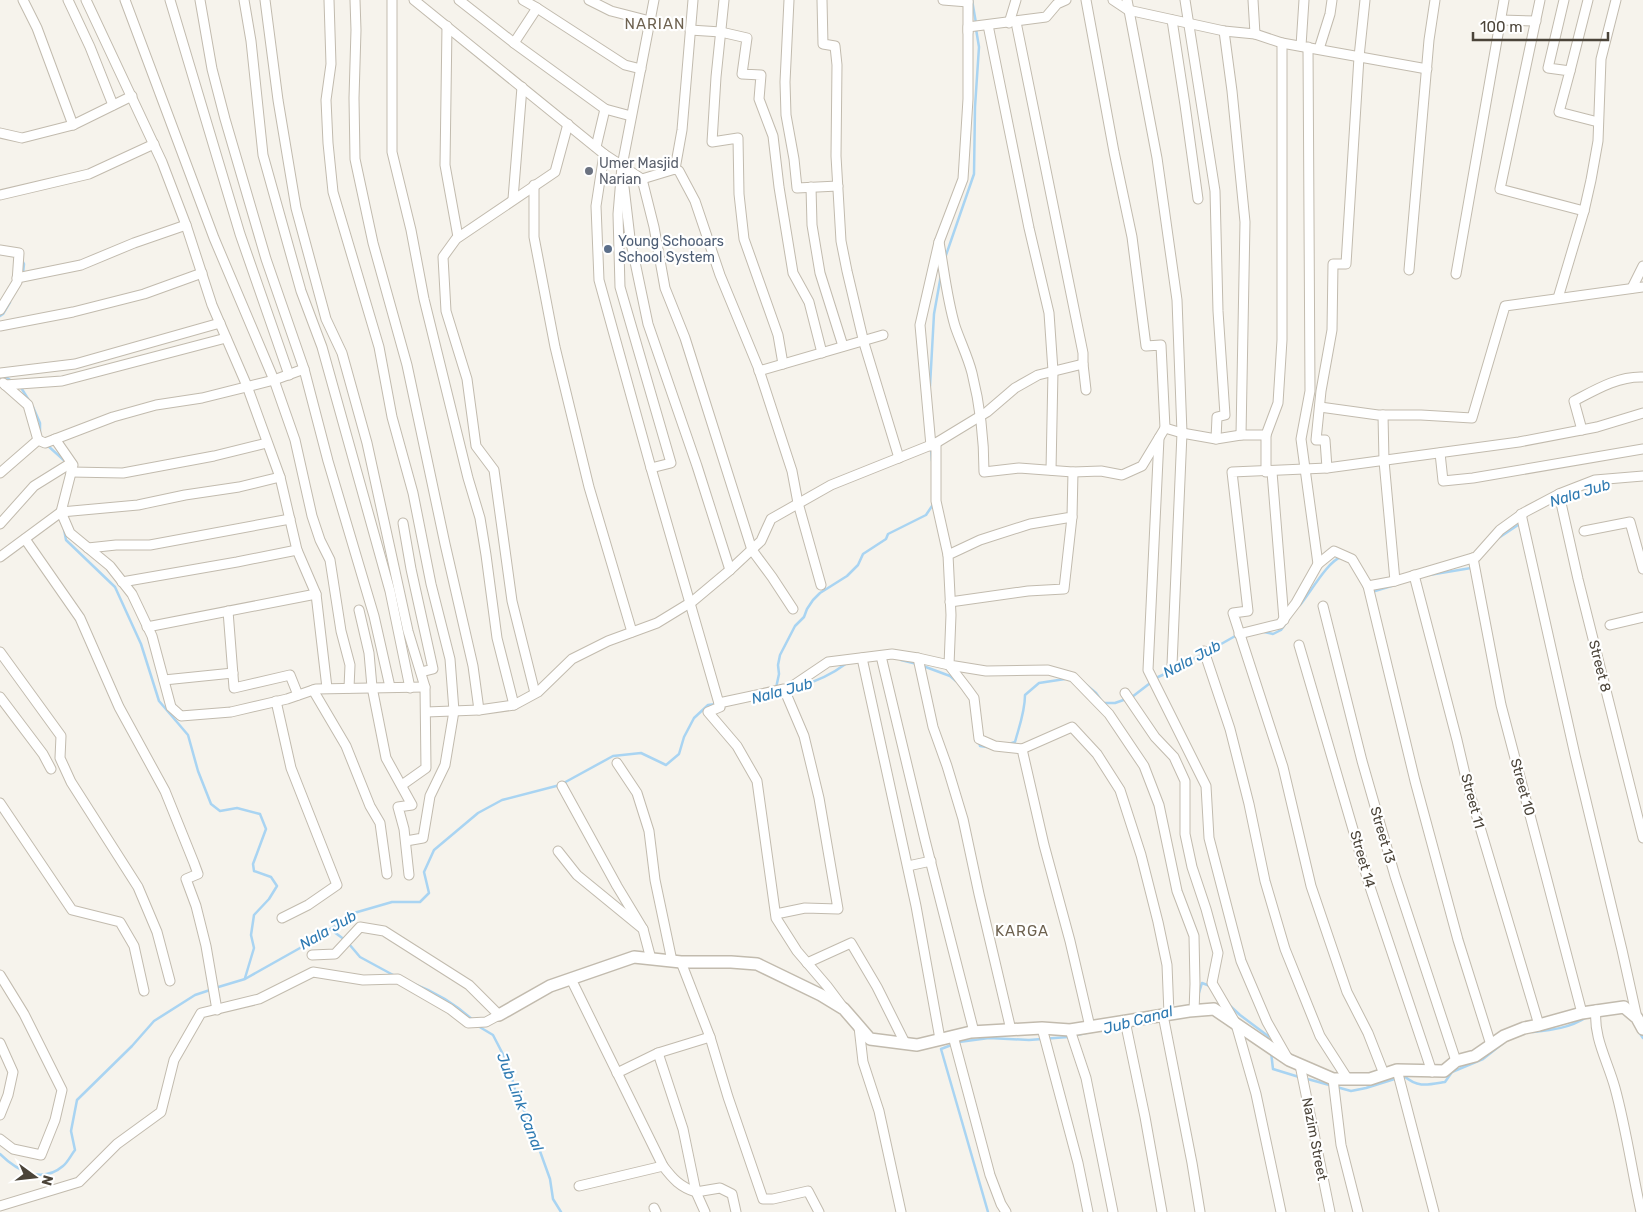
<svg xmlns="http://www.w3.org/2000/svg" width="1643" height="1212" viewBox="0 0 1643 1212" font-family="Rubik,sans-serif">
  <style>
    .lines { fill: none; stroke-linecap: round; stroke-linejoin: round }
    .stream { stroke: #a9d4f2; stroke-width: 2.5 }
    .minor-casing { stroke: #c2bbae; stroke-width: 11 }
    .tertiary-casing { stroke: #c2bbae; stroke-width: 14 }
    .minor { stroke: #fff; stroke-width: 9 }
    .tertiary { stroke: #fff; stroke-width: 11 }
    .worship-dot { fill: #6b7280; stroke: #fff; stroke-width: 2 }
    .service-dot { fill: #5c6f8a; stroke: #fff; stroke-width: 2 }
    .labels { text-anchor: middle; stroke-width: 4.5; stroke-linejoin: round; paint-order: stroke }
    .worship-label { font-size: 14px; fill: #5b616d; stroke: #fff; text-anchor: start }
    .service-label { font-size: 14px; fill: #4e5e75; stroke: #fff; text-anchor: start }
    .street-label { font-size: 14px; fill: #4b4439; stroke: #fff }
    .neighbourhood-label { font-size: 15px; letter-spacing: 1px; fill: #6e6250; stroke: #fff }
    .water-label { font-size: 15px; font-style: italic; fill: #2e7ab2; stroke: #fff }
  </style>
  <rect width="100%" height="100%" fill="#f6f3ec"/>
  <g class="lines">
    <g class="stream">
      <path d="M972,0L976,23"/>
      <path d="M945,258L974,174L975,107L979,47L976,29"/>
      <path d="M22,260L24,264L23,274"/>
      <path d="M0,316L3,314L10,302"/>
      <path d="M3,375L13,382"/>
      <path d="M20,386L30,402"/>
      <path d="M930,386L934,314L941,275"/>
      <path d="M33,407L40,423V433"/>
      <path d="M47,445L67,463"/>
      <path d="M931,449L932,461"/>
      <path d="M1583,489L1605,483"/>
      <path d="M64,529L66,540L115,587L141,644L159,701L188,735L198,771L211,804L220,811L237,808L260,814L266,829L253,864L254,871L271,877L277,886L269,899L254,915L251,935L254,948L245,978"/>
      <path d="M1497,539L1521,523"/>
      <path d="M1429,575L1471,568L1472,566"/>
      <path d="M1373,588L1375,591L1398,584"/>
      <path d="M1300,605C1310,593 1328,561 1341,557"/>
      <path d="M1264,632L1273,634L1281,630L1286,623"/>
      <path d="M1207,652L1237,635"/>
      <path d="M901,660L917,664"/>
      <path d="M923,666L950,676L956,681"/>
      <path d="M1084,683L1096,693L1103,703H1115L1132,697L1158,677L1174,670L1202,654"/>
      <path d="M797,687C816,682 831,675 847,663"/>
      <path d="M776,688L779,674L778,665L780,655L795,626L804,617L807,609L813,600L820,593L847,576L858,565L863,554L886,539L888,534L926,515L934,503"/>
      <path d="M979,742L980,746L987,747"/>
      <path d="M1009,744L1015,742C1019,727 1025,712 1025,695L1039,683L1065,679"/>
      <path d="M330,929L345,940"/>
      <path d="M349,944L360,957L395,976"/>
      <path d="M414,984C435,992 456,1005 473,1020"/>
      <path d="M215,988L245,979L316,939L354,913L392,902H420L429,893L424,872L434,850L478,813L502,800L560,785L613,756L641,753L666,765L679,754L684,737L694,718L708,705L716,704"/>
      <path d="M1198,996L1202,983L1210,986"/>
      <path d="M1228,1004L1240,1015L1268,1036L1269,1041"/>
      <path d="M478,1026L493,1035L509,1066L515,1090L532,1129L550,1179L553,1199L561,1212"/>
      <path d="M1533,1032C1552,1030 1570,1028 1587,1017"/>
      <path d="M1639,1032L1643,1038"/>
      <path d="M1271,1052L1273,1069L1299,1077"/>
      <path d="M1304,1078L1351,1091L1366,1088L1404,1076C1418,1088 1427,1085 1445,1082L1452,1072L1483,1059L1507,1040"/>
      <path d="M0,1154C17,1171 42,1184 63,1166C68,1162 71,1155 75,1150L71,1131L77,1100L132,1046L154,1021L195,995L210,990"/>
      <path d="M988,1212L941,1049L959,1042L989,1038L1029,1040L1068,1037L1090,1032"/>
    </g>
    <g class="minor-casing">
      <g id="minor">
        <path d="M23,0L37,28L73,125"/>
        <path d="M68,0L90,47L113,105"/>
        <path d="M86,0L162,162L186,225L212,305L247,386L280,477L297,550L316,594L327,688"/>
        <path d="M125,0L214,238L274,380L295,440L312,516L320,540L330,560L341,631L350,665L349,688"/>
        <path d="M170,0L240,234L289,375"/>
        <path d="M200,0L212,69L225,119L266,259L304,369L328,461L374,616L390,687"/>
        <path d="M244,0L251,41L263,155L301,291L322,347L390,591L410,688"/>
        <path d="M265,0L278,100L296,208L326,319L342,353L367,443L408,631L425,687L426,768L402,785"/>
        <path d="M329,0L331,64L326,100L328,143L333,192L379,347L392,417L413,493L431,584L450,659L454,711L445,765L430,796L423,838L406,841"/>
        <path d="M355,0L356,30L354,98L355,159L373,243L407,365L445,544L473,666L479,710"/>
        <path d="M392,0V152L411,230L424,299L468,478L480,518L486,555L497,638L514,705"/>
        <path d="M414,0L604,154L642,179L675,169L679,171L695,201L720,275L758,367L792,471L798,503L821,585"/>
        <path d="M459,0L514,43L537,8L523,0"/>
        <path d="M589,0L611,11L650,21"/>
        <path d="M724,0L716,77L712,142L738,138L739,194L744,239L778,335L783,364"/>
        <path d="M789,0L785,82L786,115L794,159L797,188L838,186"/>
        <path d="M822,0L823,44L835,46L837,65L836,156L841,241L847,271L864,343L899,458"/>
        <path d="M943,0L968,2"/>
        <path d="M968,0V32"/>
        <path d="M1086,0L1114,152L1132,237L1146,346L1161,345L1165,428"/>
        <path d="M1113,0L1128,10L1224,31L1255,34L1253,0"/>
        <path d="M1127,0L1157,158L1177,300L1182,433L1172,665"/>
        <path d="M1185,0L1215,191L1218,311L1225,415L1217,417L1216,439"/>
        <path d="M1540,0L1500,189L1584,211"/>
        <path d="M1564,0L1548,68L1570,71L1559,112L1598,122"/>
        <path d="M537,8L625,65L641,69"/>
        <path d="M1172,20L1185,105L1198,199"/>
        <path d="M1501,20L1536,21"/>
        <path d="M1016,22L1083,353V364L1086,390"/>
        <path d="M1009,23L1016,0"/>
        <path d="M988,25L1029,228L1049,313L1053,371L1051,470"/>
        <path d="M447,26L445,165L458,237"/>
        <path d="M690,30L721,32L747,38L742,74L761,75L759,99L773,136L779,187L793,273L809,302L822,353"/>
        <path d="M1224,31L1232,91L1245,222L1241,435"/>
        <path d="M514,43L605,109L596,147"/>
        <path d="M1282,43L1427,69"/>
        <path d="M1301,46L1304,0"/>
        <path d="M1308,47L1310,391L1301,439L1318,564"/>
        <path d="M1319,49L1330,14L1332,0"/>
        <path d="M1570,71L1588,0"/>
        <path d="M605,109L631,116"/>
        <path d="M0,133L22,138L73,125L132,96"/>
        <path d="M604,154L596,206L599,280L651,468L671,463L620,287L618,214L622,166L654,0"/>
        <path d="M675,169L682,130L693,0"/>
        <path d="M642,179L654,227L665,288L685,338L752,550L772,577L793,609"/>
        <path d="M534,185V237L555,347L589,487L632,632"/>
        <path d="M624,187L630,238L648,324L697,466L730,570"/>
        <path d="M811,187L812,225L820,273L843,346"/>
        <path d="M0,195L89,174L154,144"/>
        <path d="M513,199L522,87"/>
        <path d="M939,242C944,270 947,299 955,326C960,341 968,357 972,373C980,405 984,439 984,472L1019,468L1073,472L1101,471L1122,475L1142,466L1165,428L1182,433L1216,439L1241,435H1266L1278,403L1282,340V43L1255,34"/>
        <path d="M0,250L19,253L17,282L0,310"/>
        <path d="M1409,270L1429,40L1435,0"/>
        <path d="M1456,274L1504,0"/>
        <path d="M17,278L81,265L134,243L186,225"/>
        <path d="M1632,288L1643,266"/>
        <path d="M1558,298L1584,211L1591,180L1598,141L1601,59L1616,0"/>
        <path d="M0,326L73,312L144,294L202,273"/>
        <path d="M759,371L883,335"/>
        <path d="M0,373L75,364L220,323"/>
        <path d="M3,383L28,405L38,440"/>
        <path d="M5,385L62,381L226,338"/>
        <path d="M1320,407L1378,415H1421L1472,418L1505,306L1643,287"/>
        <path d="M1383,415L1384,461L1395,581"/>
        <path d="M1582,430L1574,401C1595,390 1618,376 1643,377"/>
        <path d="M1159,438L1148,670L1206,786L1209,838L1241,961L1267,1022L1288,1059"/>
        <path d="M55,439L73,465L61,512L70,533L110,566L132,594L152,636L171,707L181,716L231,712L287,699L316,689L425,687"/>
        <path d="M936,443V501L948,555"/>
        <path d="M931,446L920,325L939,242L963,179L968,99V27L1046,17L1057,4L1066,0"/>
        <path d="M1440,453L1443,481L1473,478L1643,449"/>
        <path d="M651,468L720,707L708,712L737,746L757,781L776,918L797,951L827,986L842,1006"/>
        <path d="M1327,468L1325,440H1316L1321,391L1332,330L1333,264H1346L1359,57L1365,0"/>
        <path d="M71,472L123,473L214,456L267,443"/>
        <path d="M1073,472L1072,517L1030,524L980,540L948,555L951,615L949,665L986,671L1048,670L1073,677L1109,714L1144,766L1159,805L1177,891L1194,936L1195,984L1194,1011"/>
        <path d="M1266,472V435"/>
        <path d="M1272,472L1284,620"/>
        <path d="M0,473L38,440L45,443L113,417L156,405L202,398L274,380L304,369"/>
        <path d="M1559,494L1578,579L1643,838"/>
        <path d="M1521,514L1575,755L1622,950L1637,1018"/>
        <path d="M403,523L411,569L433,669L421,672"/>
        <path d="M0,524L34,486L71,463"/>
        <path d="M1584,531L1630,522L1643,569"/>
        <path d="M25,539L80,618L119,707L165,791L194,863L198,874L186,879L196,906L206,946L217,1010"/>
        <path d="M88,548L116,545H150L290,519"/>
        <path d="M0,557L61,512L138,505L185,495L239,487L280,477"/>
        <path d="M1473,558L1501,705L1582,1013"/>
        <path d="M1414,575L1457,740L1468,787L1539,1025"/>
        <path d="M122,582L237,562L297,550"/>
        <path d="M1368,586L1415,781L1458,940L1491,1045"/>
        <path d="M950,602L1028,591L1064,589L1072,517"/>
        <path d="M1323,606L1362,761L1395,876L1456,1061"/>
        <path d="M359,610L369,653L372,687L386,758L412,805L398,807L404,829L409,875"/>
        <path d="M228,611L234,688L290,675L298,695"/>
        <path d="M1610,625L1643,617"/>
        <path d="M147,627L316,594"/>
        <path d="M1239,634L1280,624L1296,603L1318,564L1334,551L1352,559L1368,586L1395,581L1476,557L1500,530L1525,512L1559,494L1595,480L1643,476"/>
        <path d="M1299,645L1369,884L1432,1072"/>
        <path d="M1204,651L1230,729L1249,804L1265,881L1285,949L1320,1036L1347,1078"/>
        <path d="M0,652L61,736L60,758L71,782L138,887L157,932L170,981"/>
        <path d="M881,656L925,840L974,1032"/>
        <path d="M862,658L916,906L940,1039"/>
        <path d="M918,658L933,727L947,766L963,819L979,894L1011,1030"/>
        <path d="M164,680L233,673"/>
        <path d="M313,690L346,746L370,806L380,823L387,874"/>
        <path d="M785,691L828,662L892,654L918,658L949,665L966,687L974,698L979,739L995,746L1022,749L1044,845L1070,941L1090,1027"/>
        <path d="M535,693L512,601L494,470L476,446L467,379L446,311L443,257L456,239L555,172L568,124"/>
        <path d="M1125,693L1155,737L1174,757L1185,781V834L1192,867L1206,909L1218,953L1212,983L1236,1024L1256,1094L1281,1212"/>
        <path d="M0,697L43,754L51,769"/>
        <path d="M276,701L291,768L337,885L308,905L282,918"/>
        <path d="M719,703L784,689L804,736L819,798L838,909L805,908L776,914"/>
        <path d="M426,712L479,710L514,705L538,692L572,659L608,641L657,623L693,601L730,570L761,541L771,519L831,485L936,443L987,412L1015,388L1038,375L1083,364"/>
        <path d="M1022,749L1072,727L1097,754L1120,790L1141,855L1158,922L1167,965L1169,1014"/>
        <path d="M617,763L637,793L649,831L655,880L672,961"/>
        <path d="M562,786L617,886L643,929"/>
        <path d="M0,803L72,910L120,922L134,946L144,991"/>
        <path d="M558,851L577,875L643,929L651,959"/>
        <path d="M908,866L931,861"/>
        <path d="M807,963L851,943L877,987L905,1043"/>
        <path d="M0,975L24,1014L62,1090L55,1120L41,1155L13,1149L0,1139"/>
        <path d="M571,979L663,1166C673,1179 680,1187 696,1192L705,1212"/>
        <path d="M1596,1010C1593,1037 1608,1062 1615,1088C1626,1128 1632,1171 1641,1212"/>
        <path d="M1163,1015L1192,1163L1200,1212"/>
        <path d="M1125,1021L1145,1117L1162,1212"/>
        <path d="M859,1027L863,1062L879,1111L901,1212"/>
        <path d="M1042,1028L1078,1163L1088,1212"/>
        <path d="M1070,1030L1086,1078L1113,1212"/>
        <path d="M953,1036L990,1175L1001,1204L1006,1212"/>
        <path d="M710,1037L728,1097L763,1199H773L808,1191L819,1212"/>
        <path d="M0,1043L13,1072L8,1095L0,1115"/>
        <path d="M658,1053L683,1129L696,1192L720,1188L732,1194L736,1212"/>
        <path d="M1300,1065L1330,1212"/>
        <path d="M1397,1070L1434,1212"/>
        <path d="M617,1073L658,1053L710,1037L681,962"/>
        <path d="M1384,1074L1368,1033L1347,992L1311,886L1283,767L1233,613L1248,611L1232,472L1327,468L1519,442L1597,427L1643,413"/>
        <path d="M1333,1079L1341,1145L1358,1212"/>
        <path d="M579,1186L663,1166"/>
        <path d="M0,1206L79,1182L117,1144L161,1112L174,1060L201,1013L259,999L313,972L363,980L398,979L450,1009L468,1023L486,1022L499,1015L469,985L384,931L360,927L335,954L312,955"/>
        <path d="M654,1208L656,1212"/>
      </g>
    </g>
    <g class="tertiary-casing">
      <path id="tertiary" d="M499,1015L550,986L634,957L681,962H731L757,964L821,995L844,1009L870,1039L917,1045L971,1032L1042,1028L1070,1030L1189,1011L1214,1009L1289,1060L1333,1079H1370L1397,1070L1444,1071L1456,1061L1475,1056L1504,1036L1524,1028L1539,1025L1582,1013L1624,1007L1637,1018L1643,1029"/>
    </g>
    <use href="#minor" class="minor"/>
    <use href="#tertiary" class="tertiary"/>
  </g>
  <circle class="worship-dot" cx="589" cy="171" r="5"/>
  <circle class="service-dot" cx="608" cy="249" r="5"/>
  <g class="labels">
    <g class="worship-label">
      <text x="599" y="168">Umer Masjid<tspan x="599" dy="16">Narian</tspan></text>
    </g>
    <g class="service-label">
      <text x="618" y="246">Young Schooars<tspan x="618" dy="16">School System</tspan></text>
    </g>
    <g class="street-label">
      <text transform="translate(1600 666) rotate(76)" y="5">Street 8</text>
      <text transform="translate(1523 787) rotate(75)" y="5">Street 10</text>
      <text transform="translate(1473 801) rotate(75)" y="5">Street 11</text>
      <text transform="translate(1383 835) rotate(74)" y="5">Street 13</text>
      <text transform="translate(1363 859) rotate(74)" y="5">Street 14</text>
      <text transform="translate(1315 1139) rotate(79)" y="5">Nazim Street</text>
    </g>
    <g class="neighbourhood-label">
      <text x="655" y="29">NARIAN</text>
      <text x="1022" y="936">KARGA</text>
    </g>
    <g class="water-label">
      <text transform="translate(1580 493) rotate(-17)" y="5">Nala Jub</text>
      <text transform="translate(1192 659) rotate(-28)" y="5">Nala Jub</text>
      <text transform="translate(782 691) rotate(-15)" y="5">Nala Jub</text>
      <text transform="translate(328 930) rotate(-30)" y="5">Nala Jub</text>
      <text transform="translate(1138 1020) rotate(-15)" y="5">Jub Canal</text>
      <text transform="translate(520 1102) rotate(69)" y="5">Jub Link Canal</text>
    </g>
  </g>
  <g transform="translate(35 1177) rotate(105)" stroke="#ffffff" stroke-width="4" paint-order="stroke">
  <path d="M0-4L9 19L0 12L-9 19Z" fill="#4b4439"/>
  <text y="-8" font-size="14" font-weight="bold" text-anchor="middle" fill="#4b4439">N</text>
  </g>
  <path d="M1473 32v8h135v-8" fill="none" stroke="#4b4439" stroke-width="2.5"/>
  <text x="1480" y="32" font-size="15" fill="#4b4439" stroke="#ffffff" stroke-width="4" paint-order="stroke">100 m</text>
</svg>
